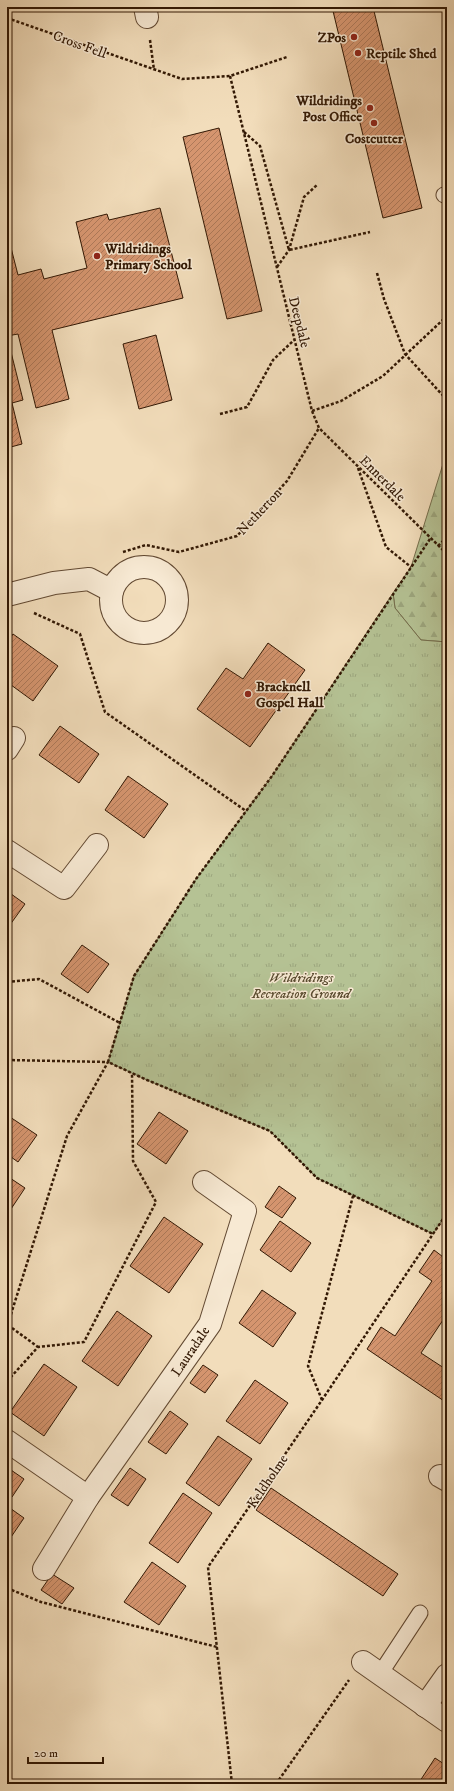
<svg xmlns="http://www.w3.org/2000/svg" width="454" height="1791" viewBox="0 0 454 1791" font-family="'IM FELL DW Pica',serif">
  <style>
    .forest { fill: url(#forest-firs); stroke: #746d4c }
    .park { fill: url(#park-tufts); stroke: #746d4c }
    .building { fill: url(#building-hatch); stroke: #321804 }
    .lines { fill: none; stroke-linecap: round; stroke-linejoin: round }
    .lane-casing { stroke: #624932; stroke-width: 17 }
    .street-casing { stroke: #624932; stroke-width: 24 }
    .path { stroke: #321804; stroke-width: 2.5; stroke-dasharray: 3 2; stroke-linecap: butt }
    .lane { stroke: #f7e9d3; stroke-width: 15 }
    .street { stroke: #f7e9d3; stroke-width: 22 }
    .poi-dot { fill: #8f2418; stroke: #f7e9d3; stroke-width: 1.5 }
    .labels { text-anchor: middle; stroke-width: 3; stroke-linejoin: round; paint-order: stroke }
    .poi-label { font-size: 14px; font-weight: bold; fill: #321804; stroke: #f7e9d3; text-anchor: start }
    .street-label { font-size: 14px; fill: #321804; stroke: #f7e9d3 }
    .park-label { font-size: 14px; font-style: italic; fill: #594b2f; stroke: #f7e9d3 }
  </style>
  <defs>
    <pattern id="forest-firs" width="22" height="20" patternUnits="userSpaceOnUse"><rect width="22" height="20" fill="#b5c294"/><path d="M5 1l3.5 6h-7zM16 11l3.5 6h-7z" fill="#9ca67e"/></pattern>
    <pattern id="park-tufts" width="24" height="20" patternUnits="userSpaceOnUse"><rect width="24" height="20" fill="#b5c294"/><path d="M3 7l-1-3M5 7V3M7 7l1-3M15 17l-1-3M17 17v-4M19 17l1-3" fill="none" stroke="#9ca67e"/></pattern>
    <pattern id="building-hatch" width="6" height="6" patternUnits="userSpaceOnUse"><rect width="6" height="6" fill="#d5956f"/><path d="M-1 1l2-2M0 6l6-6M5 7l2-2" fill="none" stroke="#ad7959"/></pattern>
  </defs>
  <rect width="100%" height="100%" fill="#f2ddbb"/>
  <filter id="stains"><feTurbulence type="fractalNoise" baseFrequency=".005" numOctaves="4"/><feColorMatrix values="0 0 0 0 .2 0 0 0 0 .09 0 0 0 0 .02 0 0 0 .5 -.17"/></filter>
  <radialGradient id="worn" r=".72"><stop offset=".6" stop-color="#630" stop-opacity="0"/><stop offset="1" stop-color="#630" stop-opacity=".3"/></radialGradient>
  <path class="forest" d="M447,451V642L421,640L395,608L393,593L411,567Z"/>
  <path class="park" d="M393,593L395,608L421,640L447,642V1213L433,1234L317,1178L270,1131L147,1080L108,1062L134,976L196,879L272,776Z"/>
  <g class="building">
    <path d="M351,7H373L422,208L383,218L333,11Z"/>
    <path d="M219,128L262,311L227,319L183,137Z"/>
    <path d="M160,208L183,298L52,330L69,399L36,408L18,334L7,336L23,400L12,403L22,444L7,448V391L9,390L7,382V232L18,275L41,269L44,279L87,268L76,222L107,214L109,220Z"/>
    <path d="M156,335L172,400L139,409L123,344Z"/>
    <path d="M13,634L58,666L33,701L7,682V642Z"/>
    <path d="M268,643L305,670L250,747L197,709L226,668L243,679Z"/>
    <path d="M60,726L99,754L79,783L39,755Z"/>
    <path d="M128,776L168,804L144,838L105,810Z"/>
    <path d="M7,891L25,904L7,929Z"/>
    <path d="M82,945L109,964L88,993L61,974Z"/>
    <path d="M159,1112L188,1131L166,1164L137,1144Z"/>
    <path d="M7,1115L37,1135L18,1162L7,1154Z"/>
    <path d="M7,1176L25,1188L7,1215Z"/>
    <path d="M279,1186L296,1198L282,1218L265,1207Z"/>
    <path d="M164,1217L203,1244L169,1293L130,1266Z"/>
    <path d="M280,1221L311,1243L291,1272L260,1250Z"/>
    <path d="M434,1250L447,1260V1314L421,1353L447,1370V1403L367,1349L381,1327L395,1336L432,1281L419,1272Z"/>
    <path d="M262,1290L296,1313L273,1347L239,1323Z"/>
    <path d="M117,1311L152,1336L118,1386L82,1361Z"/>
    <path d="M44,1364L77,1387L44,1436L10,1412Z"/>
    <path d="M203,1365L218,1375L205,1393L190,1383Z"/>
    <path d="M255,1380L288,1403L260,1444L226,1421Z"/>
    <path d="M170,1411L188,1424L166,1454L148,1442Z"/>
    <path d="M218,1436L252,1459L219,1506L186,1483Z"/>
    <path d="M130,1468L146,1479L128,1506L111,1495Z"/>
    <path d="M11,1470L24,1479L12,1497L7,1494V1476Z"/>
    <path d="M271,1488L398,1574L383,1596L256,1510Z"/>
    <path d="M183,1493L212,1513L178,1563L149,1543Z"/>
    <path d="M7,1506L24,1518L7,1543Z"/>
    <path d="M152,1562L186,1586L159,1625L124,1602Z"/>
    <path d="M52,1574L74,1588L62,1604L41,1590Z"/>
    <path d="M435,1758L447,1766V1784H418Z"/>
  </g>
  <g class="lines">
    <g class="lane-casing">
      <g id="lane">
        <path d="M444,195L447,196"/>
        <path d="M380,1674L420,1613"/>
      </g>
    </g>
    <g class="street-casing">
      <g id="street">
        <path d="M145,7L147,17"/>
        <circle cx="144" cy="600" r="33"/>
        <path d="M7,595L54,583L89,579L112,591"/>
        <path d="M7,749L14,738"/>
        <path d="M7,851L64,888L97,845"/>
        <path d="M7,1441L88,1497"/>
        <path d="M440,1476L447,1480"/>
        <path d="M44,1569L88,1497L210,1324L245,1211L204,1182"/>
        <path d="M363,1662L447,1721"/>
        <path d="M425,1706L447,1675"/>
      </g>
    </g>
    <g class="path">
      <path d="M7,18L182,79L230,76L287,57"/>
      <path d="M150,40L154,70"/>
      <path d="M230,76L312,411L319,428L447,554"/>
      <path d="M244,132L260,146L289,250L370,232"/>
      <path d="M277,267L289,250L304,197L318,184"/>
      <path d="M377,273L384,299L405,354L447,400"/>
      <path d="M312,411L341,401L383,376L447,316"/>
      <path d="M220,414L247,407L273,360L294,340"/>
      <path d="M358,468L386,547L411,567"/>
      <path d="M430,539L272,776L196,879L134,976L108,1062L147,1080L270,1131L317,1178L433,1234"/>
      <path d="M438,546L447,537"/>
      <path d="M123,552L146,545L179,552L237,536L287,481L319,428"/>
      <path d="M34,613L80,634L105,712L246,811"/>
      <path d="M7,982L39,979L120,1023"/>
      <path d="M7,1060L108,1062L67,1136L7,1327"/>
      <path d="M8,1325L38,1347"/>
      <path d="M7,1375L10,1378L38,1347L84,1342L156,1202L133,1161L132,1073"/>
      <path d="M322,1400L308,1366L353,1196"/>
      <path d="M7,1588L41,1602L217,1647"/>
      <path d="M232,1784L208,1567L322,1400L447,1213"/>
      <path d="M276,1784L349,1680"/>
    </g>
    <use href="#lane" class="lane"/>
    <use href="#street" class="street"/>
  </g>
  <g class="poi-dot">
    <circle cx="354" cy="37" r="4"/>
    <circle cx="358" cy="53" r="4"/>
    <circle cx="370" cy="108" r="4"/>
    <circle cx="374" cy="123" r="4"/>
    <circle cx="97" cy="256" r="4"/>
    <circle cx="248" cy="694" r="4"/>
  </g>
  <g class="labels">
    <g class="poi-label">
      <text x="346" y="42" text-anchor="end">ZPos</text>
      <text x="366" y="58">Reptile Shed</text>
      <text x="362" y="105" text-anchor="end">Wildridings<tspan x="362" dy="16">Post Office</tspan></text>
      <text x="374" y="143" text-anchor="middle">Costcutter</text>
      <text x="105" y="253">Wildridings<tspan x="105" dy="16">Primary School</tspan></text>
      <text x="256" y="691">Bracknell<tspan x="256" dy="16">Gospel Hall</tspan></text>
    </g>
    <g class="street-label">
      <text transform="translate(80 44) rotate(20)" y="5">Cross Fell</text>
      <text transform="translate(300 322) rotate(76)" y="5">Deepdale</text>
      <text transform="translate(383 478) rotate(45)" y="5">Ennerdale</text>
      <text transform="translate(259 511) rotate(-47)" y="5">Netherton</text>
      <text transform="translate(190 1351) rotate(-56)" y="5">Lauradale</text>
      <text transform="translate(267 1481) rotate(-56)" y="5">Keldholme</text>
    </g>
    <g class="park-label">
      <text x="301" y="982">Wildridings<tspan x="301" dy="16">Recreation Ground</tspan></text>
    </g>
  </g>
  <rect width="454" height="1791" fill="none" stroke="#f2ddbb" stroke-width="24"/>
  <rect x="8" y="8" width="438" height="1775" fill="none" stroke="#321804" stroke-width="2"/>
  <rect x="12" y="12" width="430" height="1767" fill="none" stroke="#321804"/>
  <path d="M28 1757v6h75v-6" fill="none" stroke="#321804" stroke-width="2"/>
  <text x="34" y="1757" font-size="12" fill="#321804" stroke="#f7e9d3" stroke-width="3" paint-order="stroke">20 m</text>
  <rect width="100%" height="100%" filter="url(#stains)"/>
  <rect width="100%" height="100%" fill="url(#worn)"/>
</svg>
